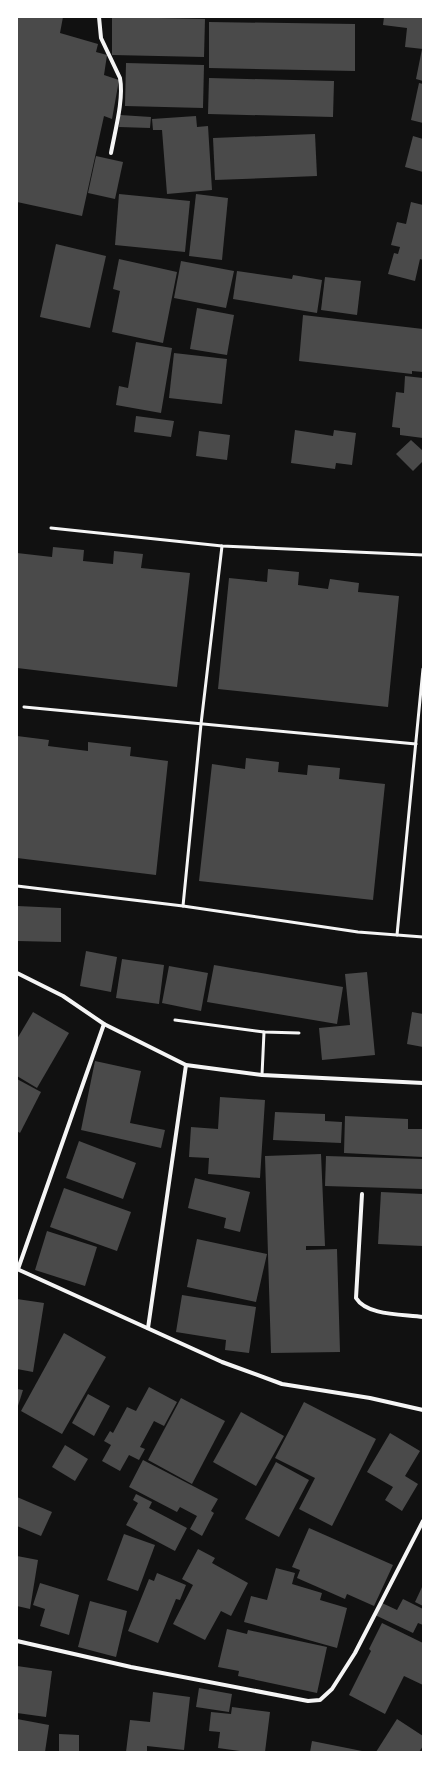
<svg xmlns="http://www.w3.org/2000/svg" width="440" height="1769" viewBox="0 0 440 1769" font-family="'Roboto Serif',serif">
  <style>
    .building { fill: #4a4a4a }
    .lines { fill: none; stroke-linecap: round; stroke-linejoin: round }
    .service { stroke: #f5f5f5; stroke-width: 3 }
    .minor { stroke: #f5f5f5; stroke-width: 4 }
  </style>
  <rect width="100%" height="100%" fill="#111"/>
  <g class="building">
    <path d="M17,17H63L60,33L98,44L96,52L107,55L104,75L119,80L112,119L104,116L82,216L17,202Z"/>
    <path d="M112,17L205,19L204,57L112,55Z"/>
    <path d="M384,17H423V49L405,47L407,28L383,25Z"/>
    <path d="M209,22L355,24V71L209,68Z"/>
    <path d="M422,49H423V81L416,79Z"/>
    <path d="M126,63L204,65L203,108L125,106Z"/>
    <path d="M209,78L334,81L333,117L208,114Z"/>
    <path d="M419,83L423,84V123L411,120Z"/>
    <path d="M120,115L151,117L150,128L119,127Z"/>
    <path d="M196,116L197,127L208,126L212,190L167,194L162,130H153L152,119Z"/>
    <path d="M315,134L317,176L215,180L213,138Z"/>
    <path d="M413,136L423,139V172L405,167Z"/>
    <path d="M96,156L123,162L115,199L88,193Z"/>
    <path d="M119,194L190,201L185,252L115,245Z"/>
    <path d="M196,194L228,198L222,260L189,256Z"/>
    <path d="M411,202L423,205V260L420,259L415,281L388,274L394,253L398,254L400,247L391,245L397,222L406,224Z"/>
    <path d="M56,244L106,256L90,328L40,317Z"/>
    <path d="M119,259L177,272L163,343L112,332L120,291L113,289Z"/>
    <path d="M181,261L234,271L226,308L174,298Z"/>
    <path d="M237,271L292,279L293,275L322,280L317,313L233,299Z"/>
    <path d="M325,277L361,281L357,315L321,310Z"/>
    <path d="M197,308L234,315L227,355L190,349Z"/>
    <path d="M303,315L423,329V372L412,371V374L299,361Z"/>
    <path d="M136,342L172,348L161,413L116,405L119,386L128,388Z"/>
    <path d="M174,353L227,359L222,404L169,398Z"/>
    <path d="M405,376L423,378V438L400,435V428L392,427L396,392L404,393Z"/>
    <path d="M136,416L174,421L171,437L134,432Z"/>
    <path d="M295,430L333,436L334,430L356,433L352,465L336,463L335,469L291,463Z"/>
    <path d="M199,431L230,435L227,460L196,456Z"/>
    <path d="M411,440L423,451V461L413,471L396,454Z"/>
    <path d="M53,547L84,550L83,561L113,564L114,551L143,554L141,568L190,573L177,687L17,668V553L52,557Z"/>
    <path d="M268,569L299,572L298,585L328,589L330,579L359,583L358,592L399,596L388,707L218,689L229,578L267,582Z"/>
    <path d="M17,736L49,740L48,746L88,751V742L131,747L130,756L168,761L156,875L17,858Z"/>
    <path d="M246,758L279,762L278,772L307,775L308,765L340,768L339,779L385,784L373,900L199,881L212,764L245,769Z"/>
    <path d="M17,906L61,908V942L17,941Z"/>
    <path d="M86,951L117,957L111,992L80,986Z"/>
    <path d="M122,959L164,965L159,1004L116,998Z"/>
    <path d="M214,965L343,987L337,1024L207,1002Z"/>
    <path d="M169,966L208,973L201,1011L162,1003Z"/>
    <path d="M367,972L375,1055L322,1060L319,1028L350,1025L345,974Z"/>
    <path d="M33,1012L69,1033L37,1088L17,1076V1039Z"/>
    <path d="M412,1012L423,1014V1047L407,1044Z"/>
    <path d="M95,1061L141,1071L130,1123L165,1130L161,1148L81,1130Z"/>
    <path d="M17,1079L41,1092L20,1133L17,1131Z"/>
    <path d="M220,1097L265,1100L260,1178L208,1174L209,1158L189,1157L191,1127L218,1129Z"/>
    <path d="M275,1112L325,1114V1121L342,1122L341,1143L273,1140Z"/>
    <path d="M345,1116L408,1119V1129H423V1157L344,1153Z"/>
    <path d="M79,1141L136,1163L123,1199L66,1178Z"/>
    <path d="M321,1154L325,1246H306V1250L337,1249L340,1352L271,1353L265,1156Z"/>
    <path d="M326,1156L423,1159V1189L325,1186Z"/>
    <path d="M195,1178L250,1192L240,1232L224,1228L226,1218L188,1208Z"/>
    <path d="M64,1188L131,1212L117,1251L50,1227Z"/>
    <path d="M381,1192L423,1194V1246L378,1244Z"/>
    <path d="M47,1231L97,1247L85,1286L35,1270Z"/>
    <path d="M197,1239L267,1254L256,1302L187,1287Z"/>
    <path d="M182,1295L256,1307L249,1353L225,1350L226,1340L176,1332Z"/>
    <path d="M17,1299L44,1303L33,1372L17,1369Z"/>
    <path d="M64,1333L106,1357L62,1434L21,1411Z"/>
    <path d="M149,1387L177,1402L164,1426L154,1421L140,1447L145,1449L139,1460L129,1455L120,1471L102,1461L111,1445L104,1441L110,1431L113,1433L127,1407L136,1411Z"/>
    <path d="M17,1389L23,1390L17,1409Z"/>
    <path d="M88,1394L110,1406L94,1436L72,1423Z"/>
    <path d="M181,1398L225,1421L192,1484L148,1460Z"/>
    <path d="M304,1402L376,1439L332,1526L299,1509L315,1478L275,1458Z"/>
    <path d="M241,1412L284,1436L256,1486L213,1462Z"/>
    <path d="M390,1433L420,1451L405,1476L418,1484L402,1511L385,1500L393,1487L367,1472Z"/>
    <path d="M65,1445L88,1459L75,1481L52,1467Z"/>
    <path d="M143,1460L218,1499L211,1511L214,1513L202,1536L190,1529L197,1516L180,1507L177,1512L129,1487Z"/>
    <path d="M276,1462L309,1480L279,1537L245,1519Z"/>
    <path d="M136,1494L152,1502L149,1508L187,1528L175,1551L126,1525L138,1503L133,1500Z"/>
    <path d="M17,1497L52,1512L41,1536L17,1526Z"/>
    <path d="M309,1528L393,1565L374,1606L347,1594L345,1599L297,1578L300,1570L292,1567Z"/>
    <path d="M124,1534L155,1545L138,1591L107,1580Z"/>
    <path d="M198,1549L215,1558L212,1563L248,1583L231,1616L221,1611L205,1640L173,1624L193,1585L182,1579Z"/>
    <path d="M17,1556L38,1560L30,1609L17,1606Z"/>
    <path d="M276,1568L295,1573L292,1584L322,1593L320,1600L347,1608L337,1648L244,1622L251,1596L267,1600Z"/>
    <path d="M157,1573L186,1585L180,1600L176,1599L158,1643L128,1631L149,1579L154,1581Z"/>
    <path d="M40,1583L79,1595L69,1635L40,1626L45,1609L33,1605Z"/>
    <path d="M423,1585V1606L415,1602Z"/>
    <path d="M403,1599L423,1609V1625L418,1623L413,1633L375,1615L382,1603L397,1610Z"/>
    <path d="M90,1601L127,1611L116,1657L78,1647Z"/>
    <path d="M382,1623L423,1643V1685L404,1676L385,1714L349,1695L371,1651L369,1649Z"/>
    <path d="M227,1629L247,1634L248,1630L327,1647L317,1693L238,1676L239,1671L218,1667Z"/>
    <path d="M17,1666L52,1671L46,1717L17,1713Z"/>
    <path d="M199,1688L232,1694L229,1712L196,1707Z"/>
    <path d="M153,1692L190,1697L184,1750L147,1746V1752H126L130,1720L150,1722Z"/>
    <path d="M232,1707L270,1712L265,1752H247L218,1748L220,1732L209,1731L211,1712L231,1714Z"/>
    <path d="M17,1719L49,1725L45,1752H17Z"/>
    <path d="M397,1719L423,1736V1746L419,1752H376Z"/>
    <path d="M59,1734L79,1735V1752H59Z"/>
    <path d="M312,1741L362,1751V1752H310Z"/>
  </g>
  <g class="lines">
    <g class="service">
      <path d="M51,528L222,546L423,555"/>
      <path d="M222,546L201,724L183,906L358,932L423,937"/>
      <path d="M24,707L416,744"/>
      <path d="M17,886L183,906"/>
      <path d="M397,935L423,669"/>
      <path d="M175,1020L264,1032L299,1033"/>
      <path d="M262,1075L264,1032"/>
    </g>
    <g class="minor">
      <path d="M99,17L101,38L120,78C124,99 115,131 111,153"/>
      <path d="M17,973L63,996L104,1024L186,1065L262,1075L423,1083"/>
      <path d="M362,1194L356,1298C367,1316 403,1314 423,1317"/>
      <path d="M17,1269L222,1362L282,1384L370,1398L423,1410"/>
      <path d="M18,1269L104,1024"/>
      <path d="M148,1328L186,1065"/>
      <path d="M17,1641L131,1667L308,1701L320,1700L332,1689L355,1653L423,1521"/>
    </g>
  </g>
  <rect width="440" height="1769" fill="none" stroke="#ffffff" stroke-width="36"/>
</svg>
